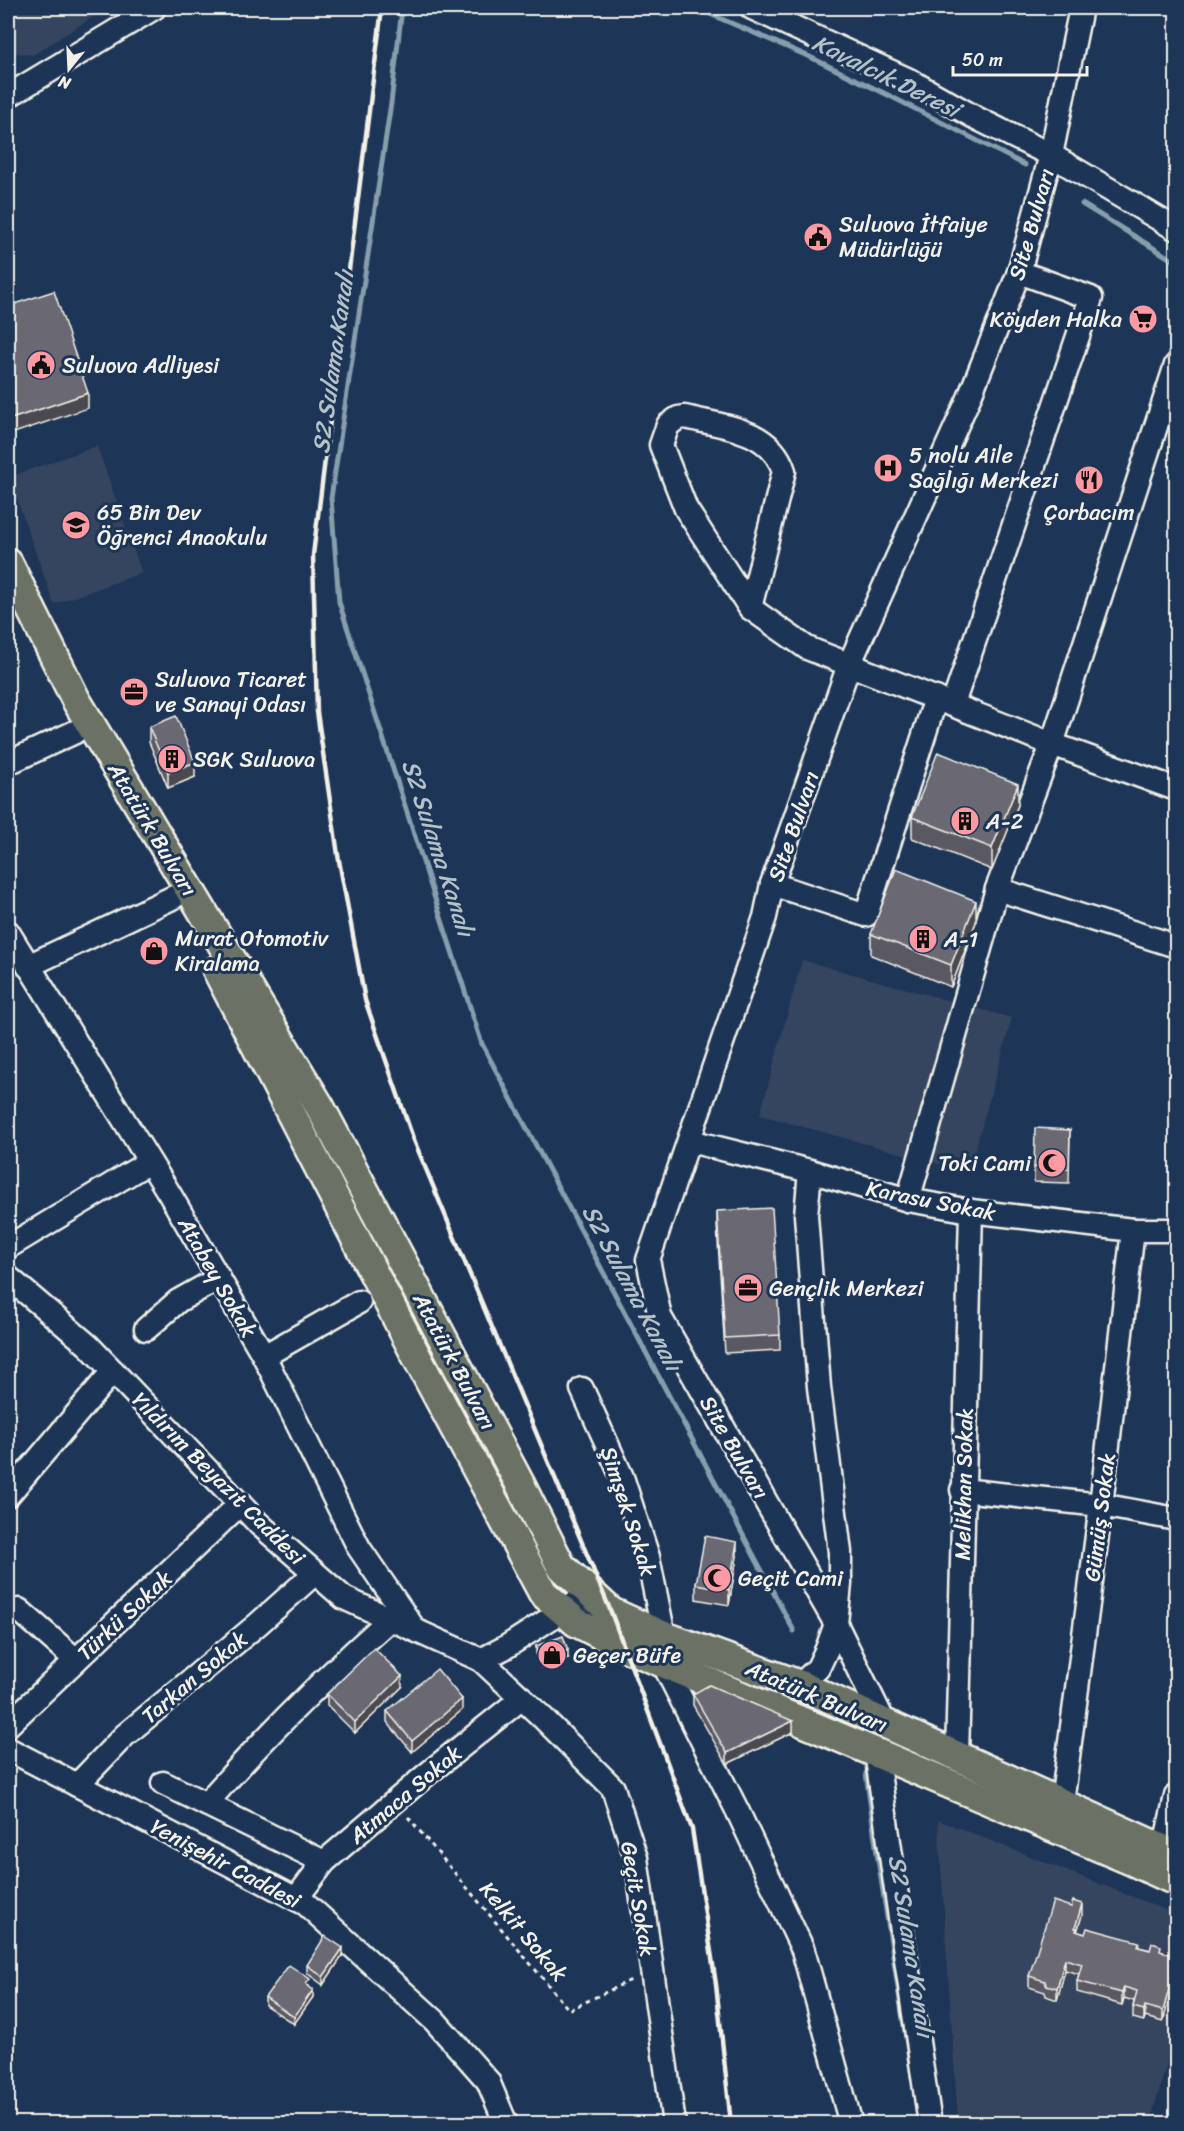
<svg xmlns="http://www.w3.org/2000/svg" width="1184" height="2131" viewBox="0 0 1184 2131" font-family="Sriracha,sans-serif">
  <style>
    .built { fill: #34445f }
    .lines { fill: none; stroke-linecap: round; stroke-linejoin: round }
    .stream { stroke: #879ead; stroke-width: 5 }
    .minor-casing { stroke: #f4f1e8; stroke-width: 27 }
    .major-casing { stroke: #f4f1e8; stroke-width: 33 }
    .path { stroke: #f4f1e8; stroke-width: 3; stroke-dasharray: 4.5 4.5; stroke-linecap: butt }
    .minor { stroke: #1d3557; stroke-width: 22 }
    .major { stroke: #6a7266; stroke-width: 28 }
    .rail { stroke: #f4f1e8; stroke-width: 4.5 }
    .wall { fill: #5a5963; stroke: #f4f1e8; stroke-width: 1.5 }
    .shaded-wall { fill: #4a4850; stroke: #f4f1e8; stroke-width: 1.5 }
    .building { fill: #696773; stroke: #f4f1e8; stroke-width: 1.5 }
    .labels { text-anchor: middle; stroke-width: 6; stroke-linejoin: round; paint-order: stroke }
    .poi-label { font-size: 22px; fill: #f4f1e8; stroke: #1d3557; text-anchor: start }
    .street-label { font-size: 22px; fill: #f4f1e8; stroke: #1d3557 }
    .water-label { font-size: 24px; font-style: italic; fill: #b4c1c6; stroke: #1d3557 }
  </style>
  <rect width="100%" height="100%" fill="#1d3557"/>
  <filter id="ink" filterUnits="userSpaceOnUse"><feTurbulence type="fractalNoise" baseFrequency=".0167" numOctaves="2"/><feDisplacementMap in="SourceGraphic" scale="12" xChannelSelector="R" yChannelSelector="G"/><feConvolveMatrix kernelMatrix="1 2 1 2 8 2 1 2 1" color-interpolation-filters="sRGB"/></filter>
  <g filter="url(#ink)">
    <g class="built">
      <path d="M8,8H107L33,55L8,52Z"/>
      <path d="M97,446L142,573L54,604L9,477Z"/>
      <path d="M802,960L1012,1018L969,1172L760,1115Z"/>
      <path d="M938,1820L1176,1914V2031L1150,2123H958Z"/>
    </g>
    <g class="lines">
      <g class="stream">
        <path d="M402,8L391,103L331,498L339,602L482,1044L794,1631"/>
        <path d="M696,8L810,57L890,96L1025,165"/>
        <path d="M1082,204L1176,262"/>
        <path d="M866,1773L877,1853L912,2077"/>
      </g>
      <g class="minor-casing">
        <g id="minor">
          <path d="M752,8L909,80L976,118L1051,155L1176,229"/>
          <path d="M8,96L154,8"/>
          <path d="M750,608L784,471C771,429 722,426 685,417L678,418L668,425L661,445L686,509L750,608L807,648L1052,744L1176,789"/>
          <path d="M953,704L1091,298L1019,272"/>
          <path d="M8,763L75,732"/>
          <path d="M772,884L866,915L936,698"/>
          <path d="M997,889L1176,946"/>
          <path d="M8,932L169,1193L264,1356L359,1548L415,1630"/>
          <path d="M28,966L174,897"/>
          <path d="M690,1141L810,1171L908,1200L971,1211L1133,1230H1176"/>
          <path d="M908,1200L997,889L1052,744L1176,365"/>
          <path d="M8,1247L149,1162"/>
          <path d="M8,1277L89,1346L259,1524L344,1598L481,1660L506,1647L576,1602L611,1612"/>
          <path d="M146,1329L178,1301L219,1278"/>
          <path d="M264,1356L359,1302"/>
          <path d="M582,1389L622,1477L648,1557L664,1636L663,1663L738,1812L803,1950L851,2124"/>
          <path d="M962,1490L1101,1505L1176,1519"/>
          <path d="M8,1495L113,1371"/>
          <path d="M19,1610L76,1660"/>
          <path d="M481,1660L543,1718L613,1788L636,1858L674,2124"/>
          <path d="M800,1685L818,1668L827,1649L836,1624L840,1584V1552L819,1387L806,1215L810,1171"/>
          <path d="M885,1724L836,1624L660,1317L648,1260L765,917L772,884L849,665L969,398L1019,272L1051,155L1081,8"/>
          <path d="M8,1725L240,1504"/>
          <path d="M8,1749L306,1904L435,2021L488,2081L506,2124"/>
          <path d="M876,1752L930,2124"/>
          <path d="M957,1757L971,1211"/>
          <path d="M163,1783L324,1862"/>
          <path d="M77,1785L124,1736L258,1624L315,1573"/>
          <path d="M1062,1803L1101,1505L1133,1230"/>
          <path d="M206,1804C263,1738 325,1677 390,1619"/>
          <path d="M1164,1850L1176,1796"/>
          <path d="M296,1899L324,1862L426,1775L522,1698"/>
        </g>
      </g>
      <g class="major-casing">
        <g id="major">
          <path d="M8,563L76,700L320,1107L520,1484L561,1566L611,1612L664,1636L800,1685L1176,1855"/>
          <path d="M217,970L421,1365L543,1593L576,1622L623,1646L1130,1860L1176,1881"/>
        </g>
      </g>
      <path class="path" d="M408,1817L569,2010L633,1979"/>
      <use href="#minor" class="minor"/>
      <use href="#major" class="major"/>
      <path class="rail" d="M382,8L313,555L317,712L338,855L365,1000L413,1138L611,1612L692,1829L716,1984L731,2124"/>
    </g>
    <g class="wall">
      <path d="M149,727L195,777L168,788L149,742Z"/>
      <path d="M1018,805L992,870L912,838V817Z"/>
      <path d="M976,922L951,987L871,955V934Z"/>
      <path d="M1070,1130L1069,1183L1034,1182V1167Z"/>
      <path d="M717,1211L780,1335V1350L725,1353L717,1226Z"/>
      <path d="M737,1556L729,1605L696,1599V1584Z"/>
      <path d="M536,1646L568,1658L542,1667L536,1653Z"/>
      <path d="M402,1687L355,1733L327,1705V1694Z"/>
      <path d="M693,1694L793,1732L727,1764L693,1705Z"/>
      <path d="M462,1710L412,1752L387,1722V1711Z"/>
      <path d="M1082,1915L1077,1932L1176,1956L1163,2022L1145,2017L1144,2021L1133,2018V2007L1134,2001L1124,1998L1122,2005L1077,1992V1981L1079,1974L1065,1970L1057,2000L1046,1996L1045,1992L1029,1987V1976Z"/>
      <path d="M343,1955L323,1985L307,1973V1965Z"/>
      <path d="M309,1986L313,1997L294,2024L265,2005V1997Z"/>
    </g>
    <g class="shaded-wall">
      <path d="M88,393V408L8,435V420Z"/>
      <path d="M195,762V777L168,788V773Z"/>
      <path d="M1018,784V805L992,870V848Z"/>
      <path d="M976,901V922L951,987V965Z"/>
      <path d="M737,1542V1556L729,1605V1590Z"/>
      <path d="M568,1650V1658L542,1667V1660Z"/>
      <path d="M402,1676V1687L355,1733V1722Z"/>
      <path d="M462,1699V1710L412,1752V1741Z"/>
      <path d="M793,1721V1732L727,1764V1753Z"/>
      <path d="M1082,1904V1915L1077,1931V1939L1075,1928Z"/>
      <path d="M343,1948V1955L323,1985V1977Z"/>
      <path d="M1065,1959V1970L1057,2000V1988Z"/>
      <path d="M1176,1963V1974L1163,2022V2011Z"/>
      <path d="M1124,1987V1998L1122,2005V1993Z"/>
      <path d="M313,1990V1997L294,2024V2017Z"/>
      <path d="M1145,2006V2017L1144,2021V2010Z"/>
    </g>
    <g class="building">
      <path d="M54,291L88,393L8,420V306Z"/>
      <path d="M176,716L195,762L168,773L149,727Z"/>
      <path d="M938,752L1018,784L992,848L912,817Z"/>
      <path d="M896,869L976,901L951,965L871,934Z"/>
      <path d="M1035,1128L1070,1130L1069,1169L1034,1167Z"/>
      <path d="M772,1208L780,1335L725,1338L717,1211Z"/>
      <path d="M705,1536L737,1542L729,1590L696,1584Z"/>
      <path d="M563,1636L568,1650L542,1660L536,1646Z"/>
      <path d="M374,1648L402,1676L355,1722L327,1694Z"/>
      <path d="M437,1669L462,1699L412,1741L387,1711Z"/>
      <path d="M709,1685L793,1721L727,1753L693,1694Z"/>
      <path d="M1053,1901L1071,1907L1073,1901L1082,1904L1075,1928H1077L1076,1931L1085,1934L1087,1928L1139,1942L1138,1947L1150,1950L1152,1943L1161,1946L1160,1951L1176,1956V1963L1163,2011L1145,2006L1144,2010L1133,2007L1137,1991L1124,1987L1122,1993L1077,1981L1082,1964L1065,1959L1057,1988L1046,1985L1045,1981L1029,1976Z"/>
      <path d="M325,1936L343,1948L323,1977L307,1965Z"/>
      <path d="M289,1965L310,1979L306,1984L313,1990L294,2017L265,1997Z"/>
    </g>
  </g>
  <defs>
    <g id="civic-disc" transform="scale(1.5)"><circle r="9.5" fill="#ff9aa2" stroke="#1d3557"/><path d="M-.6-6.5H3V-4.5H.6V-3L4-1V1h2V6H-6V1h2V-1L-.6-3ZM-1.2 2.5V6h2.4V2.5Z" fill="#111"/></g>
    <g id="supermarket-disc" transform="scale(1.5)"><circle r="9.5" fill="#ff9aa2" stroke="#1d3557"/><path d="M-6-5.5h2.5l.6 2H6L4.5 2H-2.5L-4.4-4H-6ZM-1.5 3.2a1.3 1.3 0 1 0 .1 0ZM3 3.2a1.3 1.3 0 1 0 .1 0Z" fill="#111"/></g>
    <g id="hospital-disc" transform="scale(1.5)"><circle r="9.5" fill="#ff9aa2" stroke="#1d3557"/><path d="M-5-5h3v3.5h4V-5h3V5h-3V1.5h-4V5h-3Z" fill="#111"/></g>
    <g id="restaurant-disc" transform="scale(1.5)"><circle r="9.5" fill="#ff9aa2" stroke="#1d3557"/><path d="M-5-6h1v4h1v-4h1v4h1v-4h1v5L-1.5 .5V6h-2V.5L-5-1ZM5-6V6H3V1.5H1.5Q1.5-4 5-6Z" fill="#111"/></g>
    <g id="school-disc" transform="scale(1.5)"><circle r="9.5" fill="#ff9aa2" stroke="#1d3557"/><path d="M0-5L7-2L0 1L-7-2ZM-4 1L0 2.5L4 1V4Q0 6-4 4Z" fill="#111"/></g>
    <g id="office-disc" transform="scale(1.5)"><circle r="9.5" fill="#ff9aa2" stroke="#1d3557"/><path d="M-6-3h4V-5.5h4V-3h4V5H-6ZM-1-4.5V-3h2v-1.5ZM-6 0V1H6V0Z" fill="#111"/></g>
    <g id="building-disc" transform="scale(1.5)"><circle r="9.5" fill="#ff9aa2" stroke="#1d3557"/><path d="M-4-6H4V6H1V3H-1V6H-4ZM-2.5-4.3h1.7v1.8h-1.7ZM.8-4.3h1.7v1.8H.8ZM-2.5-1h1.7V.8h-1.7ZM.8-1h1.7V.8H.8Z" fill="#111"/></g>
    <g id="shop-disc" transform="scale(1.5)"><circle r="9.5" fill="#ff9aa2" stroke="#1d3557"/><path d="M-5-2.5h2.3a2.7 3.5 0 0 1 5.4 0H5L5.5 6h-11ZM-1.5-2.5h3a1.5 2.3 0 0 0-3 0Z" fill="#111"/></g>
    <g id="mosque-disc" transform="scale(1.5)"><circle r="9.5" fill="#ff9aa2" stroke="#1d3557"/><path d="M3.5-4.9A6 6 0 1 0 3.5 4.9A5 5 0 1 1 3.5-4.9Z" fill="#111"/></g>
  </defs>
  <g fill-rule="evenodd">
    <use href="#civic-disc" x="818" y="237"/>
    <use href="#supermarket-disc" x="1143" y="319"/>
    <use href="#civic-disc" x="41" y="365"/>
    <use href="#hospital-disc" x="888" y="468"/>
    <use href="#restaurant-disc" x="1089" y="480"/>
    <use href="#school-disc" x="76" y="525"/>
    <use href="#office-disc" x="134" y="692"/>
    <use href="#building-disc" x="172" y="759"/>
    <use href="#building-disc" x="965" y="821"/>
    <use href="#building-disc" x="923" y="939"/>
    <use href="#shop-disc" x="154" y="951"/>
    <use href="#mosque-disc" x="1052" y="1163"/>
    <use href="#office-disc" x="748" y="1288"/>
    <use href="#mosque-disc" x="717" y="1578"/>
    <use href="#shop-disc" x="552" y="1655"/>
  </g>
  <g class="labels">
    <g class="poi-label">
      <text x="839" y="232">Suluova İtfaiye<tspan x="839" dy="25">Müdürlüğü</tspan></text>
      <text x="1122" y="327" text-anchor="end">Köyden Halka</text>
      <text x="62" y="373">Suluova Adliyesi</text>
      <text x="909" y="463">5 nolu Aile<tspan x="909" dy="25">Sağlığı Merkezi</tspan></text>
      <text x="97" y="520">65 Bin Dev<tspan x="97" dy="25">Öğrenci Anaokulu</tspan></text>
      <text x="1089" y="520" text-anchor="middle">Çorbacım</text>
      <text x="155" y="687">Suluova Ticaret<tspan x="155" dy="25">ve Sanayi Odası</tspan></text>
      <text x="193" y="767">SGK Suluova</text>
      <text x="986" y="829">A-2</text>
      <text x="175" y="946">Murat Otomotiv<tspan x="175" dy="25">Kiralama</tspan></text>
      <text x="944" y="947">A-1</text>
      <text x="1031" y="1171" text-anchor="end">Toki Cami</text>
      <text x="769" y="1296">Gençlik Merkezi</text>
      <text x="738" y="1586">Geçit Cami</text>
      <text x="573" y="1663">Geçer Büfe</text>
    </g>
    <g class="street-label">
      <text transform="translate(1031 224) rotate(-74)" y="8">Site Bulvarı</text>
      <text transform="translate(793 826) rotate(-71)" y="8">Site Bulvarı</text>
      <text transform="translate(153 829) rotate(59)" y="8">Atatürk Bulvarı</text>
      <text transform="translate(931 1200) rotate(11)" y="8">Karasu Sokak</text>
      <text transform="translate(218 1277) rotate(60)" y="8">Atabey Sokak</text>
      <text transform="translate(455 1361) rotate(62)" y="8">Atatürk Bulvarı</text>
      <text transform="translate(735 1447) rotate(60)" y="8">Site Bulvarı</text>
      <text transform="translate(219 1478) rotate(45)" y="8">Yıldırım Beyazıt Caddesi</text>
      <text transform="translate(963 1484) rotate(-89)" y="8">Melikhan Sokak</text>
      <text transform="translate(629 1511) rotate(72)" y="8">Şimşek Sokak</text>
      <text transform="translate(1099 1517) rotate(-83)" y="8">Gümüş Sokak</text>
      <text transform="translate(124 1615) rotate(-43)" y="8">Türkü Sokak</text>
      <text transform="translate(194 1677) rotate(-40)" y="8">Tarkan Sokak</text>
      <text transform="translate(817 1696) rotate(23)" y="8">Atatürk Bulvarı</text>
      <text transform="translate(405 1794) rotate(-40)" y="8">Atmaca Sokak</text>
      <text transform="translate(226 1863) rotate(28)" y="8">Yenişehir Caddesi</text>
      <text transform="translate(639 1899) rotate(80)" y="8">Geçit Sokak</text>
      <text transform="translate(524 1931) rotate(50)" y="8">Kelkit Sokak</text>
    </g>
    <g class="water-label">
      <text transform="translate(886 76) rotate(26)" y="8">Kavalcık Deresi</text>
      <text transform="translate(333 362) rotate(-82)" y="8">S2 Sulama Kanalı</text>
      <text transform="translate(438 848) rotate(72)" y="8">S2 Sulama Kanalı</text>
      <text transform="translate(632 1288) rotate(62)" y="8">S2 Sulama Kanalı</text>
      <text transform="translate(911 1946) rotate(81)" y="8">S2 Sulama Kanalı</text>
    </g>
  </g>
  <rect width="1184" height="2131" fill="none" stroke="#1d3557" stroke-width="30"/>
  <rect x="15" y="15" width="1154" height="2101" fill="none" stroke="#f4f1e8" stroke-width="2" filter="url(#ink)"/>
  <g transform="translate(69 69) rotate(198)" stroke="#1d3557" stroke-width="4.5" paint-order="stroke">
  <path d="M0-4.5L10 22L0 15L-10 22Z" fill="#f4f1e8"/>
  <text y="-9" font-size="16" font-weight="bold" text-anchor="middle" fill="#f4f1e8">N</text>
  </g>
  <path d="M953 66v9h134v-9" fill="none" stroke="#f4f1e8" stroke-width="3"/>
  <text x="962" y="66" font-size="18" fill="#f4f1e8" stroke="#1d3557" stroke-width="4.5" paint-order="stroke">50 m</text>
</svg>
